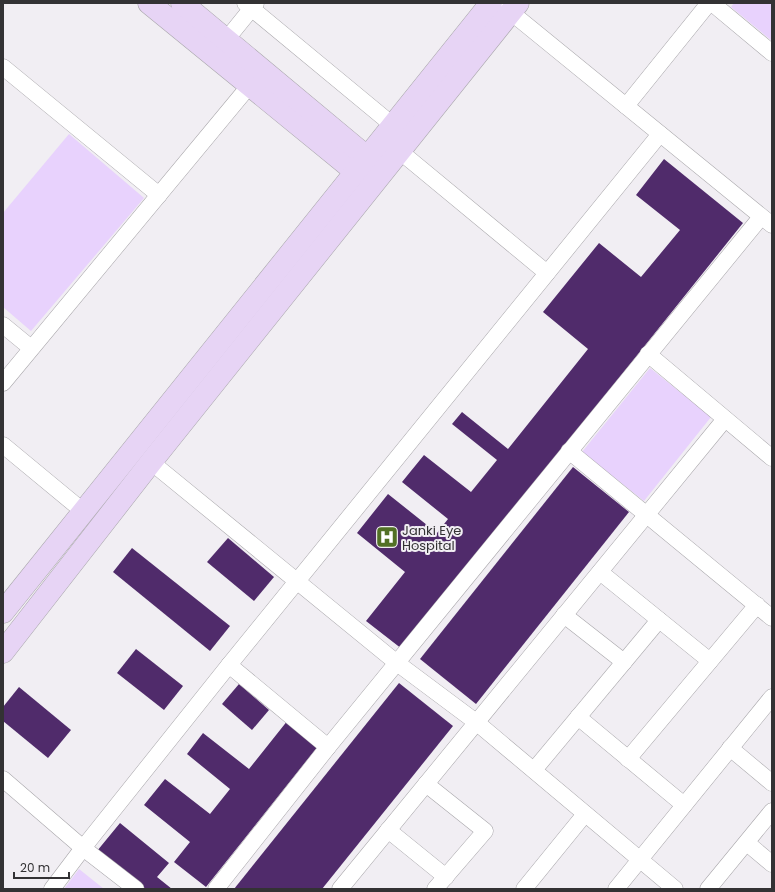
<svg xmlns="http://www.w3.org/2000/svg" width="775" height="892" viewBox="0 0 775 892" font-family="Poppins,sans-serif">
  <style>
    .green { fill: #e8d2fd }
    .building { fill: #502b6b }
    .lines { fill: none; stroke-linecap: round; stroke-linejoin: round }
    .street-casing { stroke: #a8a6aa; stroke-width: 17 }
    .secondary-casing { stroke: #a8a6aa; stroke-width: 23 }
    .street { stroke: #fff; stroke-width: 16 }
    .secondary { stroke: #e7d4f5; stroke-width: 22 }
    .labels { text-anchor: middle; stroke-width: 4; stroke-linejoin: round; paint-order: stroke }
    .poi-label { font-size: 13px; fill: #333234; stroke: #f1eef3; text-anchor: start }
  </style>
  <rect width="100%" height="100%" fill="#f1eef3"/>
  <g class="green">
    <path d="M734,3H772V41L731,7Z"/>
    <path d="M69,134L144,198L31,331L3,307V213Z"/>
    <path d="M650,368L711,417L644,501L582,452Z"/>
    <path d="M79,869L104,889H64Z"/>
  </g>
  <g class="building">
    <path d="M664,159L743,223L402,649L366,621L405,572L357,533L388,494L437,533L448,519L402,482L424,455L471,492L497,460L452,424L462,412L508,449L588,349L543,312L599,243L641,277L680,230L636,195Z"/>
    <path d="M573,467L629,512L476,704L420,659Z"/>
    <path d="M228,538L274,577L254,601L207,562Z"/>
    <path d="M132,548L230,626L210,651L113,572Z"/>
    <path d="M136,649L183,686L164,710L117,673Z"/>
    <path d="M399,683L453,726L322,889H234Z"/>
    <path d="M239,684L269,710L252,730L222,704Z"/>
    <path d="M19,687L71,730L48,758L3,721V707Z"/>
    <path d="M288,720L319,745L206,887L174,862L190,842L144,805L165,779L210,814L230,789L187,754L203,733L249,769Z"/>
    <path d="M120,823L169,863L157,877L172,889H143L97,851Z"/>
  </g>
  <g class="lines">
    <g class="street-casing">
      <g id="street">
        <path d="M245,3L401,132"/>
        <path d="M712,3L772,53"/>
        <path d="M502,5L772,225"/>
        <path d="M226,40L256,3"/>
        <path d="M3,67L159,195"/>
        <path d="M626,106L709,3"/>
        <path d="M391,144L547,273"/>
        <path d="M3,325L31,348"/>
        <path d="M648,354L772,458"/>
        <path d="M3,383L250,85"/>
        <path d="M3,445L84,512"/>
        <path d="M569,451L772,618"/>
        <path d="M151,462L397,663L476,722L675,889"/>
        <path d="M600,572L710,661"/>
        <path d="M564,615L624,662"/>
        <path d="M229,665L328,747"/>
        <path d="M578,717L684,805"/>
        <path d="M730,748L772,783"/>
        <path d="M628,759L757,605"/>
        <path d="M534,770L659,620"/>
        <path d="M3,779L83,848L136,889"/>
        <path d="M426,784L485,831L435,889"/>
        <path d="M388,830L446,877"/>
        <path d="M747,843L772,864"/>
        <path d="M52,889L83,848L229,665L660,134"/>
        <path d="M216,889L328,747L761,217"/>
        <path d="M340,889L725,419"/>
        <path d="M524,889L585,814"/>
        <path d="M616,889L772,697"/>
        <path d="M708,889L772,811"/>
      </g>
    </g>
    <g class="secondary-casing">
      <g id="secondary">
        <path d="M149,3L356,172L370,174"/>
        <path d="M182,3L368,158L376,170"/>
        <path d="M3,612L491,3"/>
        <path d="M3,652L151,462L518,3"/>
      </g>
    </g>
    <use href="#street" class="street"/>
    <use href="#secondary" class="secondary"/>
  </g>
  <defs>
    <g id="hospital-square" transform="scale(1.15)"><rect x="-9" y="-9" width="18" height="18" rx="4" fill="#527026" stroke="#f1eef3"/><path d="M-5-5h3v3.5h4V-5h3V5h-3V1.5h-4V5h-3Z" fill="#fff"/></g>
  </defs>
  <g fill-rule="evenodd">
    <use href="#hospital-square" x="387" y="537"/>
  </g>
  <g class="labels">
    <g class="poi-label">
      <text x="402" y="535">Janki Eye<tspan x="402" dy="15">Hospital</tspan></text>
    </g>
  </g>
  <rect width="775" height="892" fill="none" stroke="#333234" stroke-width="8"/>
  <path d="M14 872v6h55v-6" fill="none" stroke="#333234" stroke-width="2"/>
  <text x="20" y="872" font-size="12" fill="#333234" stroke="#f1eef3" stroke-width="3" paint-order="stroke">20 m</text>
</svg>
